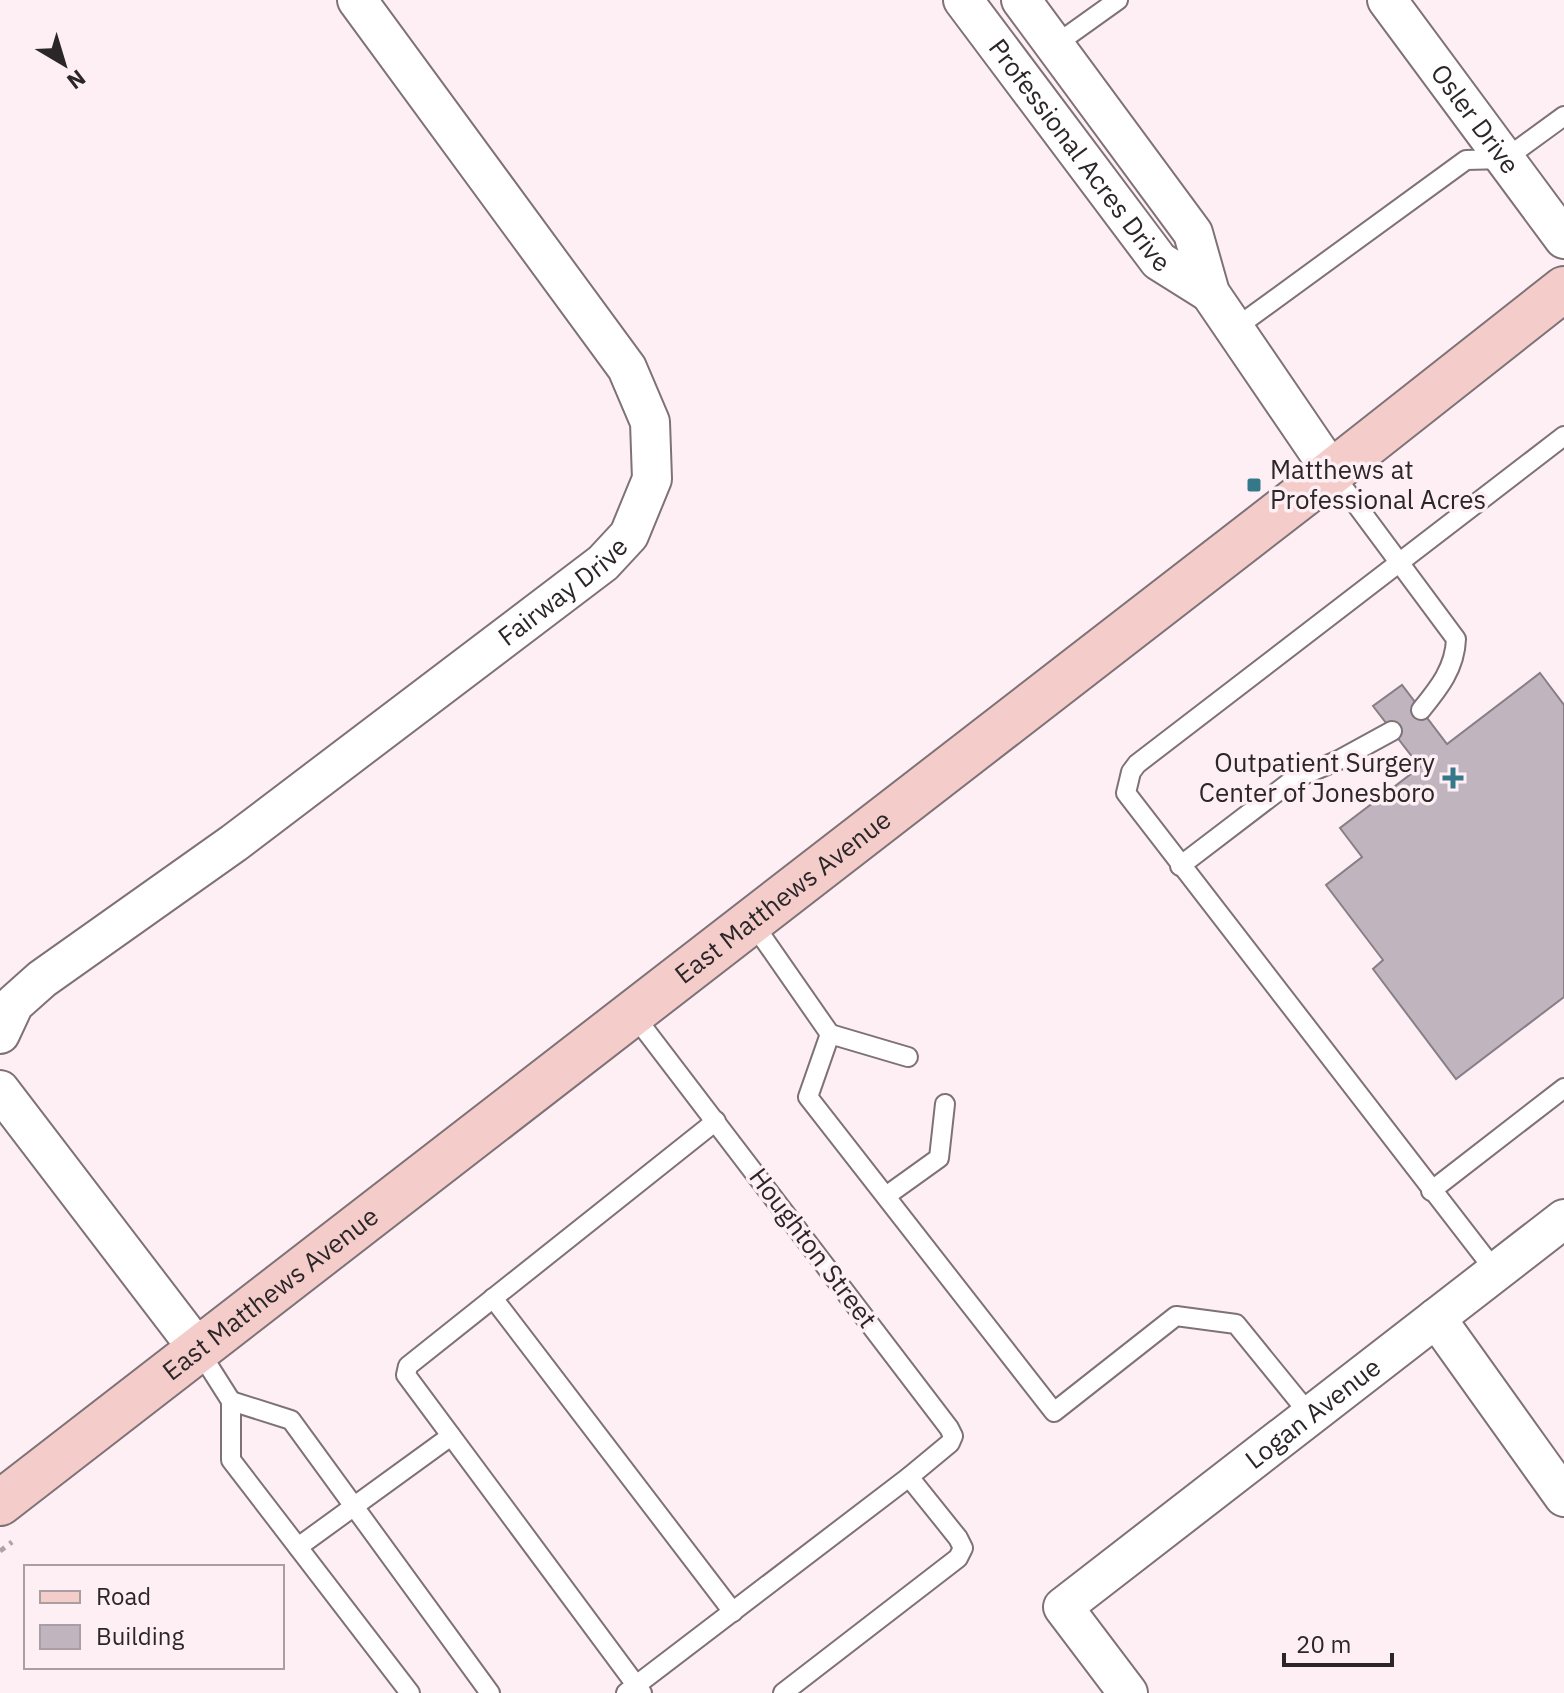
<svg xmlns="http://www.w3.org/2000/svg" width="1564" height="1693" viewBox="0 0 1564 1693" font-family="'IBM Plex Sans',sans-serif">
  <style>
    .building { fill: #c0b5be; stroke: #877e86; stroke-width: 2 }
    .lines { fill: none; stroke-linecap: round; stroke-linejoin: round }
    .lane-casing { stroke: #7f7276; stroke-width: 22 }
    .street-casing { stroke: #7f7276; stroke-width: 42 }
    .secondary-casing { stroke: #7f7276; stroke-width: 48 }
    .path { stroke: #aea3a6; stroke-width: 5; stroke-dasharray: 6 6; stroke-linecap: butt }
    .lane { stroke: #fff; stroke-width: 18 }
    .street { stroke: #fff; stroke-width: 38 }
    .secondary { stroke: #f4cdcb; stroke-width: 44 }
    .poi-dot { fill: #357889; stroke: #fdeff3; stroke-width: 3 }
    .labels { text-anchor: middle; stroke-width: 7; stroke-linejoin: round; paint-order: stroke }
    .street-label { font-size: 26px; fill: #2b2628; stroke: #fdeff3 }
    .poi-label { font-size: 26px; fill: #2b2628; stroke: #fdeff3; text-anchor: start }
  </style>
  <rect width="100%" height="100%" fill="#fdeff3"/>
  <path class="building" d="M1540,673L1564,705V997L1456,1079L1373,969L1383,960L1326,885L1362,857L1340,828L1420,767L1373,706L1402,685L1447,744Z"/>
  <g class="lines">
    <g class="lane-casing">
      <g id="lane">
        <path d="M1055,45L1118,0"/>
        <path d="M1234,329L1466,160L1505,159L1564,116"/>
        <path d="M1332,472L1456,639C1455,668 1439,688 1421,710"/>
        <path d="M1180,866L1294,779L1339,760L1392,731"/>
        <path d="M752,922L830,1034L808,1097L1054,1412L1176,1316L1236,1324L1310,1415"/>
        <path d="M830,1034L908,1057"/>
        <path d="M1431,1191L1564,1088"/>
        <path d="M886,1196L939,1158L945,1104"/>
        <path d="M1496,1272L1126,793L1131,772L1137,764L1564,436"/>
        <path d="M493,1298L733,1612"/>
        <path d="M198,1349L231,1401V1460L410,1693"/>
        <path d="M231,1401L291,1420L490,1693"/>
        <path d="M298,1547L451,1436"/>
        <path d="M626,1693L909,1477L950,1443L953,1436L949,1428L633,1014"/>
        <path d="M642,1693L406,1375L408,1366L716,1121"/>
        <path d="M783,1693L958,1558L963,1548L958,1538L909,1477"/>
      </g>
    </g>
    <g class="street-casing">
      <g id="street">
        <path id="s1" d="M963,0L1159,261L1210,293"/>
        <path d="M1021,0L1193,233L1210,293L1332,472"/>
        <path id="s2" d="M1387,0L1564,239"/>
        <path id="s3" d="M0,1034L14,1004L42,979L234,843L603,563L629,535L652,479L650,422L627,368L357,0"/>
        <path d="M0,1090L198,1349"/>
        <path d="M1436,1318L1564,1497"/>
        <path id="s4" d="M1128,1693L1063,1607L1564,1219"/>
      </g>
    </g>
    <g class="secondary-casing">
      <g id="secondary">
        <path id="s5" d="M0,1503L1332,472L1564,289"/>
      </g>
    </g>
    <path class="path" d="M0,1551L12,1542"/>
    <use href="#lane" class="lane"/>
    <use href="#street" class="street"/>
    <use href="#secondary" class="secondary"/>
  </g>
  <g class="poi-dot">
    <rect x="1246" y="477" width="16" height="16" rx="4"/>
    <path d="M1449 766h8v8h8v8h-8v8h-8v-8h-8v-8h8z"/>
  </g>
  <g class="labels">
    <g class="street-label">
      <text dy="9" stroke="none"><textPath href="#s2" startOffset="148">Osler Drive</textPath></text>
      <text dy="9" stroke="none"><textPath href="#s1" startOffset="194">Professional Acres Drive</textPath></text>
      <text dy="9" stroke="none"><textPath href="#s3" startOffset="720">Fairway Drive</textPath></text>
      <text dy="9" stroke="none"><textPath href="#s5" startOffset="990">East Matthews Avenue</textPath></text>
      <text transform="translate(813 1248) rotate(53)" y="9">Houghton Street</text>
      <text dy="9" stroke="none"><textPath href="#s5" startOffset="342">East Matthews Avenue</textPath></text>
      <text dy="9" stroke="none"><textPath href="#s4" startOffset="424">Logan Avenue</textPath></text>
    </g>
    <g class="poi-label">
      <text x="1270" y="479">Matthews at<tspan x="1270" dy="30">Professional Acres</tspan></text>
      <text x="1435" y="772" text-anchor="end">Outpatient Surgery<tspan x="1435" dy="30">Center of Jonesboro</tspan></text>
    </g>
  </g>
  <rect x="24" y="1565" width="260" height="104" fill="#fdeff3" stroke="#a99fa2" stroke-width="2"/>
  <rect x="40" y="1591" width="40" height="12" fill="#f4cdcb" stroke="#a99fa2" stroke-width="2"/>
  <text x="96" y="1605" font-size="24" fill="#2b2628">Road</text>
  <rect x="40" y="1625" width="40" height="24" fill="#c0b5be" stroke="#a99fa2" stroke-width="2"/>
  <text x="96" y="1645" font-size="24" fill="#2b2628">Building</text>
  <g transform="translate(64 64) rotate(142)" stroke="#fdeff3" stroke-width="6" paint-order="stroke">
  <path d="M0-6L14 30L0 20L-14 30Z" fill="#2b2628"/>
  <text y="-12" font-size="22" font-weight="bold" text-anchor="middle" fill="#2b2628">N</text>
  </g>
  <path d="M1284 1653v12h108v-12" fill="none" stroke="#2b2628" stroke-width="4"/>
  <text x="1296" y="1653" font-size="24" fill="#2b2628" stroke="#fdeff3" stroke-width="6" paint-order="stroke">20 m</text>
</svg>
